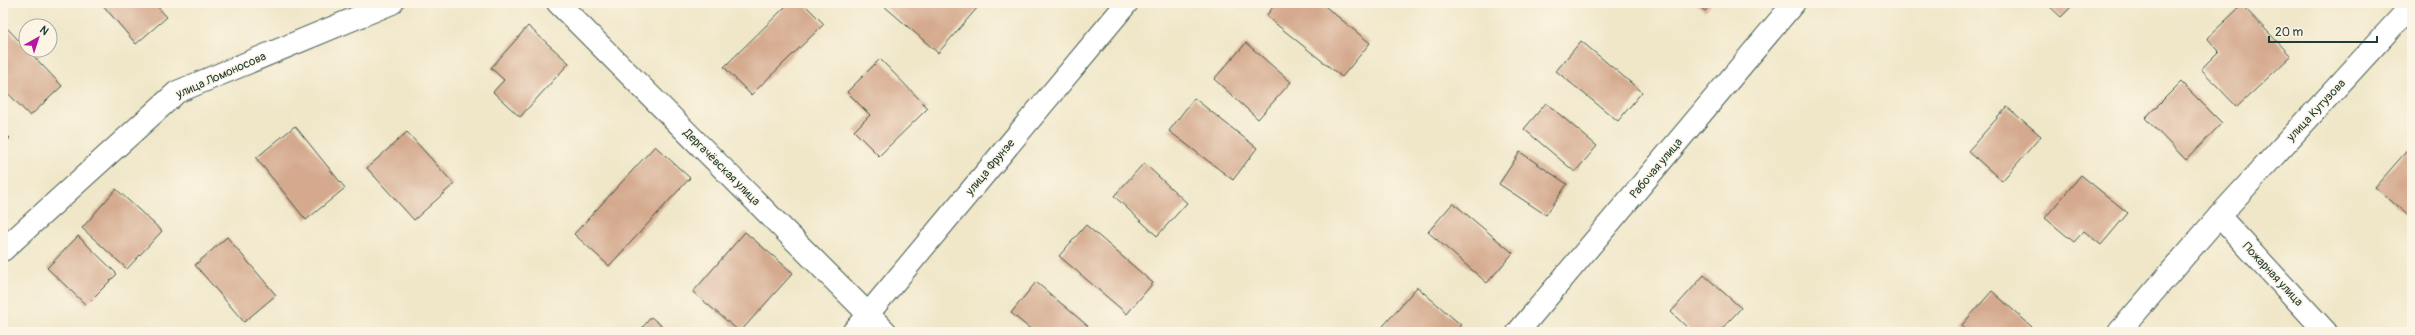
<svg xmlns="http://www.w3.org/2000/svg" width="2415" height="335" viewBox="0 0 2415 335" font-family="Pangolin,sans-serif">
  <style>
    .building { fill: #d4a98d }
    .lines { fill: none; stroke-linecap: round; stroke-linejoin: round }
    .minor-casing { stroke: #3e564a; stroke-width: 24 }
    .tertiary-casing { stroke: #3e564a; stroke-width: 24 }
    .minor { stroke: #fff; stroke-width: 22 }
    .tertiary { stroke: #fff; stroke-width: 22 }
    .labels { text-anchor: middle; stroke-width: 3; stroke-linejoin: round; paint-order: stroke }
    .street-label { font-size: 12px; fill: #1f3d34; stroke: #fcf5e5 }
  </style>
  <rect width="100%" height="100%" fill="#fcf5e5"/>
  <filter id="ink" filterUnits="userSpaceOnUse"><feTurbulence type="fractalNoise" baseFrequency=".025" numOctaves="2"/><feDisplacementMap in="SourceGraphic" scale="8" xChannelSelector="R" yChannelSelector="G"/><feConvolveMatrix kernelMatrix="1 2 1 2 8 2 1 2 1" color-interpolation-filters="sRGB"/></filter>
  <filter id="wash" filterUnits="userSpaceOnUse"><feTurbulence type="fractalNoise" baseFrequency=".012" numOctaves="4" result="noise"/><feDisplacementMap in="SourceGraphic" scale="16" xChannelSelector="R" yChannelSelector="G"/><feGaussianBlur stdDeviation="0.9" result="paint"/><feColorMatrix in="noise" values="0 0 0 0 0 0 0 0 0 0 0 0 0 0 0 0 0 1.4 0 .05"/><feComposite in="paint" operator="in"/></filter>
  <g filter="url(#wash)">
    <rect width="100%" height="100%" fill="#f0e7c9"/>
    <g id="blocks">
      <g class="building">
        <path d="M101,3H154L167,17L136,44Z"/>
        <path d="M789,3H803L824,24L751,95L724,67Z"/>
        <path d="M885,3H973L978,7L938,53L883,5Z"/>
        <path d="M1276,3H1321L1370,43L1342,77L1266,16Z"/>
        <path d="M1695,3H1712L1705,11Z"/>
        <path d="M2046,3H2075L2061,17Z"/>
        <path d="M2242,5L2291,56L2237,107L2201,69L2219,51L2207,38Z"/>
        <path d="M528,26L569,63L520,117L493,92L504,80L491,68Z"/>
        <path d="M6,27L62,86L30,116L3,88V30Z"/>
        <path d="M1581,41L1642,92L1618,121L1556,71Z"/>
        <path d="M1246,43L1291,82L1258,119L1214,79Z"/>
        <path d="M880,59L928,108L879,156L854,131L870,115L847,92Z"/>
        <path d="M2181,82L2222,123L2186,160L2145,118Z"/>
        <path d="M1194,98L1257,148L1233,180L1169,131Z"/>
        <path d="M1546,103L1597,146L1575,172L1524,129Z"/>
        <path d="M2007,107L2041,136L2002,181L1968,151Z"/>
        <path d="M295,126L345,188L306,220L256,158Z"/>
        <path d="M3,131L10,138L3,144Z"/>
        <path d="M407,132L454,184L414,220L367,168Z"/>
        <path d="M2412,145V219L2375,187Z"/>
        <path d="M655,146L690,178L609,266L574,234Z"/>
        <path d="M1520,152L1567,184L1546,215L1499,184Z"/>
        <path d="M1144,163L1187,203L1157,236L1114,196Z"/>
        <path d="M2081,175L2128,213L2101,245L2084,231L2074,242L2045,218Z"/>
        <path d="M116,189L162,231L127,269L82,228Z"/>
        <path d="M1453,203L1513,253L1487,283L1428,232Z"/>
        <path d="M1086,225L1153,283L1127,314L1059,256Z"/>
        <path d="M745,232L793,273L740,332L693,292Z"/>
        <path d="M78,236L117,274L86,305L47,268Z"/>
        <path d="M227,237L276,295L244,322L195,265Z"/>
        <path d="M1704,275L1741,308L1719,332H1692L1671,312Z"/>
        <path d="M1036,282L1089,327L1085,332H1034L1011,313Z"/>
        <path d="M1417,287L1461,325L1455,332H1378Z"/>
        <path d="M1992,291L2032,327L2027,332H1968L1961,326Z"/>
        <path d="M651,317L669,332H639Z"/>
      </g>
    </g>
  </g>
  <g filter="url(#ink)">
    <use href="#blocks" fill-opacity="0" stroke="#3e564a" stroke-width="1"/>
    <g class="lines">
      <g class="minor-casing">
        <g id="minor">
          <path d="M558,3L886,332"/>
          <path d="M3,250L177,92L392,3"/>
          <path d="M853,332L1127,3"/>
          <path d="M1518,332L1794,3"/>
        </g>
      </g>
      <g class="tertiary-casing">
        <g id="tertiary">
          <path d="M2219,216L2326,332"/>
          <path d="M2119,332L2219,216L2412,5"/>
        </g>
      </g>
      <use href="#minor" class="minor"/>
      <use href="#tertiary" class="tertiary"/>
    </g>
  </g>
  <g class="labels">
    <g class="street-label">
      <text transform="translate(221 75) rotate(-24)" y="4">улица Ломоносова</text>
      <text transform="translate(2316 110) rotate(-47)" y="4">улица Кутузова</text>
      <text transform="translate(722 167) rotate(45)" y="4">Дергачёвская улица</text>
      <text transform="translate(990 167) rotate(-50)" y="4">улица Фрунзе</text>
      <text transform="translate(1656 168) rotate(-50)" y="4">Рабочая улица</text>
      <text transform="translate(2273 274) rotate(47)" y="4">Пожарная улица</text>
    </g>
  </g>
  <rect width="2415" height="335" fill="none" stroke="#fcf5e5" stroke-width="16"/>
  <g transform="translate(38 38) rotate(39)"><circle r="19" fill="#fcf5e5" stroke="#a4ab9e"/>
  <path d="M0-3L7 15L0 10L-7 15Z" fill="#b5179e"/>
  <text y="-6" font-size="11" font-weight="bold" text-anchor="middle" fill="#1f3d34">N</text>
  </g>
  <path d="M2269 36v6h108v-6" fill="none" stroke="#1f3d34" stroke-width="2"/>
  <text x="2275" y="36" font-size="12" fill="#1f3d34" stroke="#fcf5e5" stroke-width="3" paint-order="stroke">20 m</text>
</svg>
